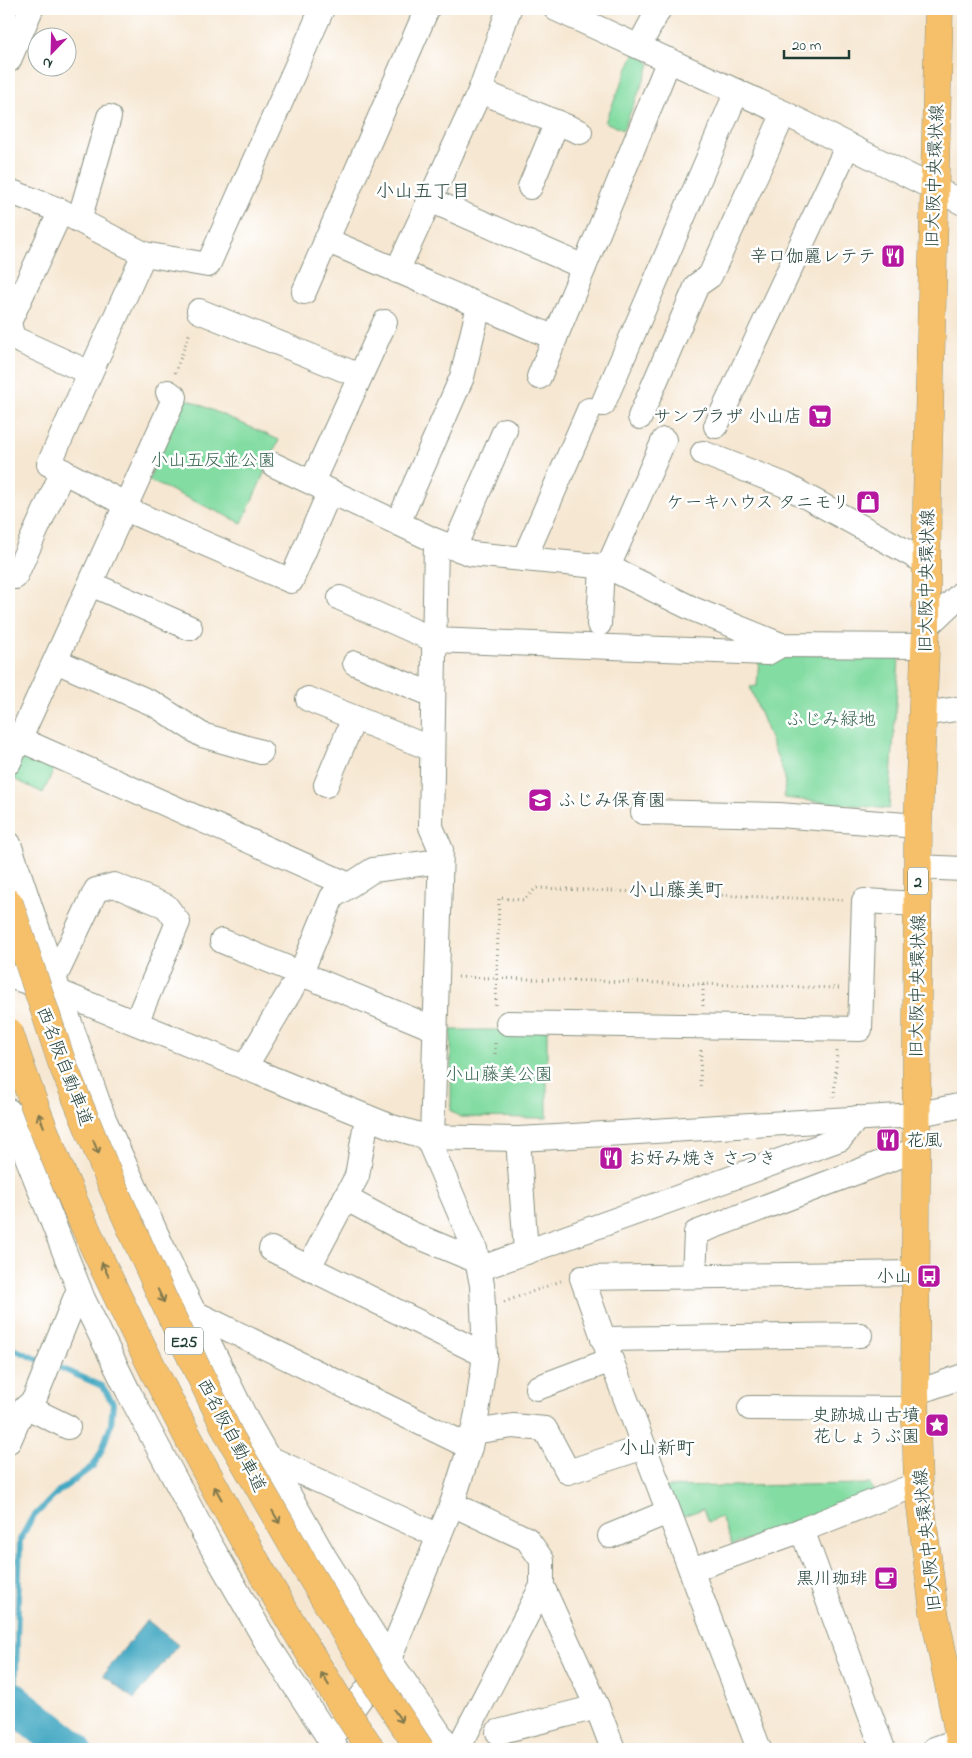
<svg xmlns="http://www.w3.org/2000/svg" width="972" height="1758" viewBox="0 0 972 1758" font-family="'Indie Flower','Klee One',sans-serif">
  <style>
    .park { fill: #83dca2; stroke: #518c6b }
    .water { fill: #42a8c2; stroke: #30727b }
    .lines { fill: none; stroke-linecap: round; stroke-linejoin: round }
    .stream { stroke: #42a8c2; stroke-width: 6 }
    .river { stroke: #42a8c2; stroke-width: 39 }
    .minor-casing { stroke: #8a9283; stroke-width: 26 }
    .major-casing { stroke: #8a9283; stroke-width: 29 }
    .path { stroke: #8a9283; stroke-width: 3; stroke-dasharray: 1 4; stroke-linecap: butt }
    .minor { stroke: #fff; stroke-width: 24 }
    .major { stroke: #f6c06b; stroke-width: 28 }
    .highway-bridge-casing { stroke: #8a9283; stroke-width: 29; stroke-linecap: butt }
    .highway-bridge { stroke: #f6c06b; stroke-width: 28 }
    .oneway { stroke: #80784d }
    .labels { text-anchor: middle; stroke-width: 5; stroke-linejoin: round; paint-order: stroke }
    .shield { fill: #fff; stroke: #627771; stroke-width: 1 }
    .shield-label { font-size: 16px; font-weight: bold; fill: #1f3d34 }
    .street-label { font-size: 18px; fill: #1f3d34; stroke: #fff }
    .poi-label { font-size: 18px; fill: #1f3d34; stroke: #fff; text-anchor: end }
    .park-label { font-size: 18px; fill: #386550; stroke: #fff }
    .neighbourhood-label { font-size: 19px; fill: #1f3d34; stroke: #fff }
  </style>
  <rect width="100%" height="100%" fill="#fff"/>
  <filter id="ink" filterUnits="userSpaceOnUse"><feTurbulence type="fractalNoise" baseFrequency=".02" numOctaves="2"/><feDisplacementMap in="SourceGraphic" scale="10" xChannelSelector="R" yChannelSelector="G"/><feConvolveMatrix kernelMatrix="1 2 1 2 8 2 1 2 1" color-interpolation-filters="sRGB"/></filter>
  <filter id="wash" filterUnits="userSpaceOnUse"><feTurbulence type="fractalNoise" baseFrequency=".0096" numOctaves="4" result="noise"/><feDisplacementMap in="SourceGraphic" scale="20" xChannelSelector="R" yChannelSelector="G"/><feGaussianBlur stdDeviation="1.12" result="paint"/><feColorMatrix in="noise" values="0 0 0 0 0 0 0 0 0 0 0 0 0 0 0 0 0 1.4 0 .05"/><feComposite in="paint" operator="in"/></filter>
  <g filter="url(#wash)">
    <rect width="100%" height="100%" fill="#f6e7d2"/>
    <g class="park">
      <path d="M634,54L646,58L650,65L623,130L605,122Z"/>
      <path d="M185,398L279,440L242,523L148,480Z"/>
      <path d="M781,653L899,658L889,809L784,798L785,777L750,687L757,686L759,658Z"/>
      <path d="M34,751L57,763L43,793L12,778L23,755Z"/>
      <path d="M451,1030H547V1118L460,1117L451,1111Z"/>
      <path d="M870,1484L874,1493L732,1545L721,1517L708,1522L703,1509L677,1518L665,1487Z"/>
    </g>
    <path class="water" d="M147,1620L178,1645L134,1699L103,1675Z"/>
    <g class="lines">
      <g class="stream">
        <path d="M9,1347L44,1362"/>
        <path d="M15,1703L20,1540L32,1518L58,1492L93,1466L101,1452L111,1424L113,1403L102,1386L54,1365"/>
      </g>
      <path class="river" d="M9,1699L72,1749"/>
    </g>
  </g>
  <g filter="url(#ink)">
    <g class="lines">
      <g class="minor-casing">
        <g id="minor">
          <path d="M556,9L784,113L963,203"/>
          <path d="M639,46L659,9"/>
          <path d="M9,60L31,9"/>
          <path d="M480,91L580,132"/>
          <path d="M530,187L557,122"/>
          <path d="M9,191L61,211L144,254L208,265L322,9"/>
          <path d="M430,200L584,267"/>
          <path d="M79,220L109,117"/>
          <path d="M326,240L555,338"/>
          <path d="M397,271L480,91L509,9"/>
          <path d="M304,292L427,9"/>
          <path d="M199,311L360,376"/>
          <path d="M9,322L61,211"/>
          <path d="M9,323L13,338L90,373"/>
          <path d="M539,377L669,60"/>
          <path d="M603,404L737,91"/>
          <path d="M640,417L697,285L710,276L784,113"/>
          <path d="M716,426L848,145"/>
          <path d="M703,453L785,485L927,563"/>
          <path d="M274,465L436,541L472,554L608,567L664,440"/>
          <path d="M312,482L385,322"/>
          <path d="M127,505L49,464L144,254"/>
          <path d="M125,509L291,581L330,491"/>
          <path d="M398,523L462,377L479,306"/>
          <path d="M454,548L505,430"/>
          <path d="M524,559L589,410"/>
          <path d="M608,567L693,609L781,645L926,646"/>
          <path d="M15,577L63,471"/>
          <path d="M91,584L190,628"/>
          <path d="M340,598L434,640L767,653L781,645"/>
          <path d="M599,624L602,566"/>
          <path d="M926,627L963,592"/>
          <path d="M56,661L154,704L202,735L261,752"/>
          <path d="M355,663L433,695"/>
          <path d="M308,699L432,749"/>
          <path d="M923,714L963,708"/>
          <path d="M19,739L349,885"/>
          <path d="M9,762L175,397L168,392"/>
          <path d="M326,785L354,718"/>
          <path d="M643,812L779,815L918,826"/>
          <path d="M9,844L59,992L104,1119L165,1253L247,1421L325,1558L389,1659L450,1749"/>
          <path d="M918,867L963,869"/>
          <path d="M222,941L435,1029"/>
          <path d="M9,976L59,992L392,1127L427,1137L518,1139L556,1137L915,1115L963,1105"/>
          <path d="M54,979L96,890L114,885L166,906L178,922L136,1023"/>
          <path d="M508,1023L860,1029L864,901L918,904"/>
          <path d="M245,1067L301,973L332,897L373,870L440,861"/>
          <path d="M9,1111L83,1299L128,1391L202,1530L270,1648L336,1749"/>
          <path d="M432,1138L441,850L431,827L436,541"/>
          <path d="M518,1139L526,1252"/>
          <path d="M345,1198L410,1233L477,1261"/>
          <path d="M271,1249L485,1355"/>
          <path d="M309,1267L357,1176L367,1117"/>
          <path d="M479,1269L840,1139L857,1118"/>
          <path d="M694,1275L696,1233L915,1150"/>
          <path d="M195,1313L470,1447"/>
          <path d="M603,1339L860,1335"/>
          <path d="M537,1388L611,1360"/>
          <path d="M915,1393L963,1376"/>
          <path d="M27,1407L68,1427"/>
          <path d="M750,1408L916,1409"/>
          <path d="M473,1432L513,1426L545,1429L568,1472L644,1447"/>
          <path d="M9,1441L22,1411L34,1400L79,1289"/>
          <path d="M267,1457L439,1536"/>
          <path d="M452,1504L527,1539L542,1560V1586L597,1707L613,1749"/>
          <path d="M802,1530L883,1749"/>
          <path d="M610,1536L668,1512"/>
          <path d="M691,1570L802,1530L918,1484"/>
          <path d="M338,1729L389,1659L452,1504L470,1447L477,1413L485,1355L482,1285L475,1249L427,1137"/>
          <path d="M498,1732L597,1707"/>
          <path d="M458,1749L542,1586"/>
          <path d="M759,1749L611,1360L582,1278L915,1273"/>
          <path d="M934,1749L960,1740"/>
        </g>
      </g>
      <g class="major-casing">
        <path id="major" d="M939,9L927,500L926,627L918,826L915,1393L918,1484L934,1612L962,1749"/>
      </g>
      <g class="path">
        <path d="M175,373L190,332"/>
        <path d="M458,977L839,988"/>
        <path d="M496,1005L499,898L524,900L536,888L843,900"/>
        <path d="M703,1006V985"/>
        <path d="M495,1054V1041"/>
        <path d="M700,1086L701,1047"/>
        <path d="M834,1097L837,1051"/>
        <path d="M504,1302L561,1281"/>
      </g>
      <use href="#minor" class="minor"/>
      <use href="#major" class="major"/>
      <g class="highway-bridge-casing">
        <g id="highway-bridge">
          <path d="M9,903L62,1063L111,1183L163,1299L230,1437L306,1568L376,1683L420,1749"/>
          <path d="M9,1032C47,1151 101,1265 157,1377C222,1505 291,1630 371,1749"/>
        </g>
      </g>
      <use href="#highway-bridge" class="highway-bridge"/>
    </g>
    <defs><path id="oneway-shaft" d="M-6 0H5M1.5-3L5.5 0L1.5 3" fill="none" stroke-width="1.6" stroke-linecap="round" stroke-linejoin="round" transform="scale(1.25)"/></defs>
    <g class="oneway">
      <use href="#oneway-shaft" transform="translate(41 1120) rotate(-113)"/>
      <use href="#oneway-shaft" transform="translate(96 1147) rotate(68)"/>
      <use href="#oneway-shaft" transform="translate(105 1269) rotate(-115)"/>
      <use href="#oneway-shaft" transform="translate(161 1296) rotate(65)"/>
      <use href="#oneway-shaft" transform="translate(218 1493) rotate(-119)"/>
      <use href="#oneway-shaft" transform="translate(276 1517) rotate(60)"/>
      <use href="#oneway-shaft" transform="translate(325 1679) rotate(-121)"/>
      <use href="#oneway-shaft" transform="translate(398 1716) rotate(56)"/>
    </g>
  </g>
  <defs>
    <g id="restaurant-square" transform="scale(1.25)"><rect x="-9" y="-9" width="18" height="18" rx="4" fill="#b5179e" stroke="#fff"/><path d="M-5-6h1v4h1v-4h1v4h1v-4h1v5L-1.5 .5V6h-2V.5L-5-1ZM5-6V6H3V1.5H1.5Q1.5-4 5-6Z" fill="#fff"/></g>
    <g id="supermarket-square" transform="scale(1.25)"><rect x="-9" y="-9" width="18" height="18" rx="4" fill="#b5179e" stroke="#fff"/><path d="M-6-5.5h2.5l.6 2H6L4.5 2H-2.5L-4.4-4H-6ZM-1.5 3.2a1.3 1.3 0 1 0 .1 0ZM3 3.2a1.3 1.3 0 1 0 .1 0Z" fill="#fff"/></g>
    <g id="shop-square" transform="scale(1.25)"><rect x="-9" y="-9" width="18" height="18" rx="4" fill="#b5179e" stroke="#fff"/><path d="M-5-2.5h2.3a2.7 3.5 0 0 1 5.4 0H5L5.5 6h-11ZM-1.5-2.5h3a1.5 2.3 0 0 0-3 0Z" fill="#fff"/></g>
    <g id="school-square" transform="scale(1.25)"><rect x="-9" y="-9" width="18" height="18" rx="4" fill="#b5179e" stroke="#fff"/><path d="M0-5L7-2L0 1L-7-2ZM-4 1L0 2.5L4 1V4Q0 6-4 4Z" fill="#fff"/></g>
    <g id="bus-square" transform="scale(1.25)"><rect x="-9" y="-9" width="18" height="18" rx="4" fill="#b5179e" stroke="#fff"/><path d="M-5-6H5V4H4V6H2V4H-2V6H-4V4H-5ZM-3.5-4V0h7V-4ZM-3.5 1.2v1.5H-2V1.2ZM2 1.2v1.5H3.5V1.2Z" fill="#fff"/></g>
    <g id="sight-square" transform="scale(1.25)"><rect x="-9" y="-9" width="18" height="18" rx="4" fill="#b5179e" stroke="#fff"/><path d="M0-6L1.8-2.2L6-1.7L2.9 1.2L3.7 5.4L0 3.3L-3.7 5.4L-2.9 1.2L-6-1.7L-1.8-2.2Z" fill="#fff"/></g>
    <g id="cafe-square" transform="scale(1.25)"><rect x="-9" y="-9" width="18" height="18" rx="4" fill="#b5179e" stroke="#fff"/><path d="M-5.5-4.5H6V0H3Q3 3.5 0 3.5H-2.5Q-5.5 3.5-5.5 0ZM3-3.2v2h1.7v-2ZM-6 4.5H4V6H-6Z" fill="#fff"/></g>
  </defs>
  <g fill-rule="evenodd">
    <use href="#restaurant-square" x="893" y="256"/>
    <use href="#supermarket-square" x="820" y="416"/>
    <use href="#shop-square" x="868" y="502"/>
    <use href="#school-square" x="540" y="800"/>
    <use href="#restaurant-square" x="888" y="1140"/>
    <use href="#restaurant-square" x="611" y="1158"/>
    <use href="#bus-square" x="929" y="1276"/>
    <use href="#sight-square" x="937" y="1425"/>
    <use href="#cafe-square" x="886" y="1578"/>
  </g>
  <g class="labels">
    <g class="shield">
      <rect x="908" y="867.5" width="20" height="27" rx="4"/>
      <rect x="165" y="1327.5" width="38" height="27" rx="4"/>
    </g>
    <g class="shield-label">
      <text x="918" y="887">2</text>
      <text x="184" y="1347">E25</text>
    </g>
    <g class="street-label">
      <text transform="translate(934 176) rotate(-88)" y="6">旧大阪中央環状線</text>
      <text transform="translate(926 581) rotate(-89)" y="6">旧大阪中央環状線</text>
      <text transform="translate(917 986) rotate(-89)" y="6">旧大阪中央環状線</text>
      <text transform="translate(65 1066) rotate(69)" y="6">西名阪自動車道</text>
      <text transform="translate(232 1435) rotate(62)" y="6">西名阪自動車道</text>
      <text transform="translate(927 1540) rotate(-96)" y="6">旧大阪中央環状線</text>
    </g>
    <g class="poi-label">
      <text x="876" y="262">辛口伽麗レテテ</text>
      <text x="802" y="422">サンプラザ 小山店</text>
      <text x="850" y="508">ケーキハウス タニモリ</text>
      <text x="558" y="806" text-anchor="start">ふじみ保育園</text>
      <text x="906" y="1146" text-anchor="start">花風</text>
      <text x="628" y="1164" text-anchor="start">お好み焼き さつき</text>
      <text x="912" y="1282">小山</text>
      <text x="920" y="1421">史跡城山古墳<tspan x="920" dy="21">花しょうぶ園</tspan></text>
      <text x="868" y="1584">黒川珈琲</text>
    </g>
    <g class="park-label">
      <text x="213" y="466">小山五反並公園</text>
      <text x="831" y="725">ふじみ緑地</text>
      <text x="499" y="1080">小山藤美公園</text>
    </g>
    <g class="neighbourhood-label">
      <text x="423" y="197">小山五丁目</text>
      <text x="676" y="896">小山藤美町</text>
      <text x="657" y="1454">小山新町</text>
    </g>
  </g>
  <rect width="972" height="1758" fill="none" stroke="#fff" stroke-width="30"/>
  <g transform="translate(52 52) rotate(203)"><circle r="24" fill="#ffffff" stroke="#a5b1ae"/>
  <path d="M0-4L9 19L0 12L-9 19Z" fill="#b5179e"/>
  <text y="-8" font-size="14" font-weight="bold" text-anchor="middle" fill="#1f3d34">N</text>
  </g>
  <path d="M784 50v8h65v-8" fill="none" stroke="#1f3d34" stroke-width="2.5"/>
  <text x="792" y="50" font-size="15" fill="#1f3d34" stroke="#ffffff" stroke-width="4" paint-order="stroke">20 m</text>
</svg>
